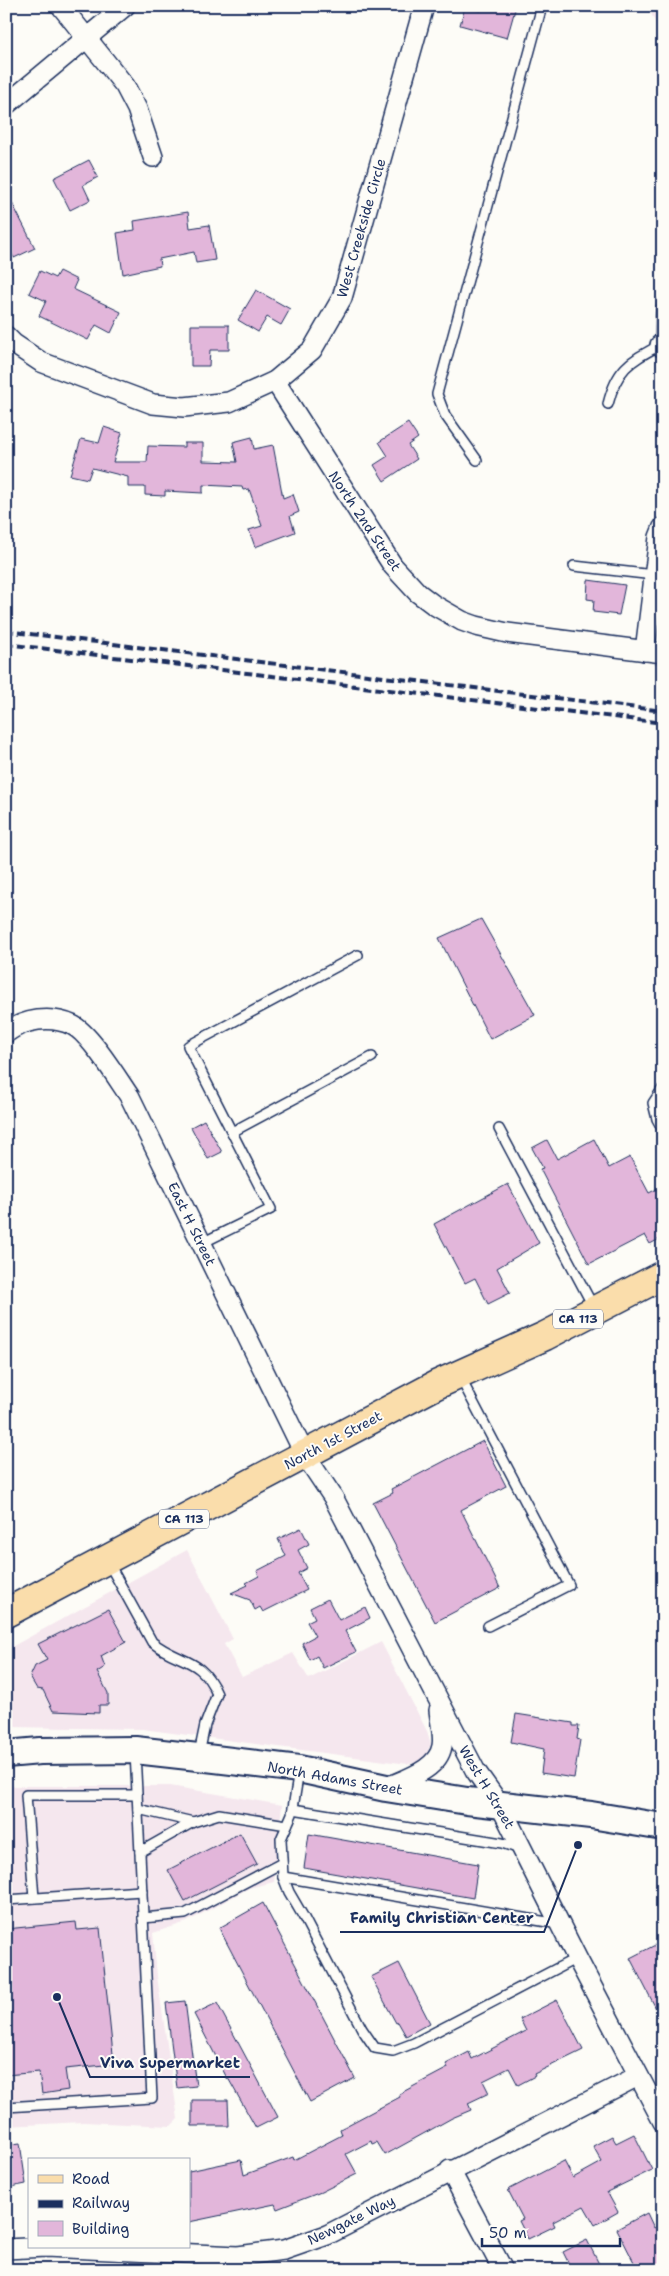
<svg xmlns="http://www.w3.org/2000/svg" width="669" height="2276" viewBox="0 0 669 2276" font-family="'Shantell Sans',sans-serif">
  <style>
    .built { fill: #f5e7ee }
    .building { fill: #e2b6da; stroke: #1b2f5e }
    .lines { fill: none; stroke-linecap: round; stroke-linejoin: round }
    .lane-casing { stroke: #1b2f5e; stroke-width: 12 }
    .street-casing { stroke: #1b2f5e; stroke-width: 22 }
    .secondary-casing { stroke: #1b2f5e; stroke-width: 30 }
    .primary-casing { stroke: #1b2f5e; stroke-width: 31 }
    .lane { stroke: #fdfcf7; stroke-width: 9 }
    .street { stroke: #fdfcf7; stroke-width: 19 }
    .secondary { stroke: #fdfcf7; stroke-width: 26 }
    .primary { stroke: #faddab; stroke-width: 28 }
    .rail { stroke: #1b2f5e; stroke-width: 4; stroke-dasharray: 8 4; stroke-linecap: butt }
    .labels { text-anchor: middle; stroke-width: 4; stroke-linejoin: round; paint-order: stroke }
    .shield { fill: #fdfcf7; stroke: #5f6c8c; stroke-width: 1 }
    .shield-label { font-size: 12px; font-weight: bold; fill: #1b2f5e }
    .street-label { font-size: 14px; fill: #1b2f5e; stroke: #fdfcf7 }
    .leader { fill: none; stroke: #1b2f5e; stroke-width: 2 }
    .callout-dot { fill: #1b2f5e; stroke: #fdfcf7; stroke-width: 2 }
    .callout-label { font-size: 15px; text-anchor: middle; font-weight: bold; fill: #1b2f5e; stroke: #fdfcf7; stroke-width: 4; stroke-linejoin: round; paint-order: stroke }
  </style>
  <rect width="100%" height="100%" fill="#fdfcf7"/>
  <filter id="ink" filterUnits="userSpaceOnUse"><feTurbulence type="fractalNoise" baseFrequency=".02" numOctaves="2"/><feDisplacementMap in="SourceGraphic" scale="10" xChannelSelector="R" yChannelSelector="G"/><feConvolveMatrix kernelMatrix="1 2 1 2 8 2 1 2 1" color-interpolation-filters="sRGB"/></filter>
  <g filter="url(#ink)">
    <g class="built">
      <path d="M647,6H663V37Z"/>
      <path d="M187,1550L233,1639L224,1644L242,1677L293,1653L309,1679L381,1642L427,1731L431,1744L425,1757L417,1762L408,1764L142,1729L6,1727V1650Z"/>
      <path d="M6,1786H170L282,1805L274,1882L249,1888L187,1922L153,1933L157,1976L178,2119L171,2126L83,2122L6,2126Z"/>
    </g>
    <g class="building">
      <path d="M482,6H516L507,38L460,25L465,7L481,11Z"/>
      <path d="M89,160L98,177L83,185L90,200L70,210L54,178Z"/>
      <path d="M6,191L35,248L14,258L6,242Z"/>
      <path d="M188,212L190,228L209,225L215,260L196,263L194,252L159,259L160,266L123,274L117,233L135,230L134,221Z"/>
      <path d="M40,271L55,278L59,271L77,280L73,289L121,312L111,333L96,325L88,340L39,316L46,301L29,293Z"/>
      <path d="M256,290L290,309L281,325L267,317L258,332L238,320Z"/>
      <path d="M191,325H229V350H210L209,366H191Z"/>
      <path d="M408,423L418,438L408,445L417,459L384,481L374,465L388,456L379,442Z"/>
      <path d="M104,427L122,433L113,462H147L148,446L184,447V443H203V461L237,462L233,442L252,437L254,449L273,445L283,498L293,494L299,512L290,516L295,532L255,547L249,530L262,526L249,489L243,490L242,487L203,485V493L165,491V496L145,495V487H128V477L92,468L88,479L70,475L81,439L99,443Z"/>
      <path d="M588,580L625,585L619,615L593,612L594,600L587,599Z"/>
      <path d="M481,919L535,1015L490,1039L439,938Z"/>
      <path d="M204,1120L222,1152L208,1159L191,1127Z"/>
      <path d="M594,1139L609,1168L630,1157L649,1193L663,1186V1237L650,1244L645,1235L589,1264L540,1169L543,1168L532,1148L547,1140L557,1159Z"/>
      <path d="M508,1184L539,1243L497,1268L510,1293L488,1304L475,1278L465,1283L434,1224Z"/>
      <path d="M483,1441L506,1486L461,1510L500,1588L435,1622L373,1503L393,1493L391,1489Z"/>
      <path d="M301,1528L309,1544L298,1550L307,1568L298,1573L307,1590L263,1612L260,1607L255,1610L250,1600L231,1593L248,1585L246,1583L259,1576L257,1571L286,1556L278,1539Z"/>
      <path d="M328,1599L339,1620L365,1607L370,1618L345,1631L356,1652L323,1668L317,1656L310,1660L302,1643L315,1636L307,1622L315,1618L310,1608Z"/>
      <path d="M108,1609L126,1642L101,1656L105,1667L97,1672L108,1693V1705H99V1713L53,1711L43,1690L37,1689L30,1677L35,1666L47,1660L38,1644Z"/>
      <path d="M516,1714L573,1723V1726H579L577,1739L580,1740L574,1778L541,1773L544,1749L511,1742Z"/>
      <path d="M240,1833L257,1864L185,1901L168,1870Z"/>
      <path d="M309,1834L478,1864L473,1898L304,1868Z"/>
      <path d="M263,1903L355,2078L310,2102L219,1928Z"/>
      <path d="M76,1922L77,1930L100,1928L114,2064L65,2069L68,2090L42,2094L39,2072L6,2075V1929Z"/>
      <path d="M663,1941V2022L630,1958Z"/>
      <path d="M399,1963L430,2023L406,2036L398,2022L396,2023L371,1977Z"/>
      <path d="M557,2000L583,2050L534,2074L535,2076L518,2085L509,2068L483,2081L489,2093L468,2103L471,2110L452,2118L385,2155L377,2142L372,2144L371,2141L346,2154L357,2174L321,2192L277,2209L275,2204L189,2222V2171L241,2160L244,2175L293,2157L294,2160L342,2135L340,2129L400,2097L399,2094L448,2068L446,2064L469,2052L472,2059L526,2031L520,2019Z"/>
      <path d="M185,2001L196,2086L177,2088L166,2003Z"/>
      <path d="M217,2003L278,2117L256,2128L228,2078V2080L194,2014Z"/>
      <path d="M192,2100H228L229,2126H192Z"/>
      <path d="M634,2134L652,2170L607,2192L618,2212L595,2225L584,2206L553,2222L555,2226L528,2239L519,2221L523,2219L508,2190L564,2161L573,2178L602,2162L593,2146L612,2136L616,2143Z"/>
      <path d="M20,2143L26,2184L11,2187L9,2173L6,2174V2145Z"/>
      <path d="M647,2213L654,2228L663,2223V2270H638L617,2229Z"/>
      <path d="M587,2240L602,2270H572L563,2252Z"/>
    </g>
    <g class="lines">
      <g class="lane-casing">
        <g id="lane">
          <path d="M608,404C617,368 629,362 660,345L661,310L663,302"/>
          <path d="M477,460L445,415L437,394L542,6"/>
          <path d="M574,566L654,575"/>
          <path d="M663,1088L653,1103L657,1119L663,1130"/>
          <path d="M499,1129L594,1308"/>
          <path d="M232,1132L372,1057"/>
          <path d="M202,1243L271,1209L188,1046L358,955"/>
          <path d="M460,1377L569,1585L488,1626"/>
          <path d="M108,1562L152,1642C179,1664 201,1656 217,1694L205,1725L199,1754"/>
          <path d="M299,1771L292,1814L281,1839L283,1877L289,1892L303,1916L362,2029L375,2048L393,2051L414,2043L577,1958"/>
          <path d="M138,1809L193,1822L219,1814L287,1825"/>
          <path d="M293,1809L502,1843L520,1849"/>
          <path d="M140,1852L193,1822"/>
          <path d="M283,1877L559,1924"/>
          <path d="M34,1898L26,1795H137"/>
          <path d="M6,1900L142,1891"/>
          <path d="M143,1918L185,1914L282,1863"/>
          <path d="M6,2107L152,2098L135,1752"/>
        </g>
      </g>
      <g class="street-casing">
        <g id="street">
          <path d="M61,6L125,86L137,109L153,157"/>
          <path d="M6,105L125,6"/>
          <path d="M6,336L14,344L41,362L153,404L184,407L229,402L275,381L312,350L342,298L424,6"/>
          <path d="M660,345L663,348"/>
          <path d="M275,381L393,566L418,593L434,605L462,621L476,626L507,633L663,653"/>
          <path d="M645,651L659,537L663,527"/>
          <path d="M6,1033C24,1019 51,1015 72,1025C89,1032 119,1081 130,1097L305,1455L333,1497L475,1770L500,1805L577,1958L663,2122"/>
          <path d="M386,1788C405,1779 438,1770 442,1746C444,1736 440,1721 439,1710"/>
          <path d="M450,2170L503,2270"/>
          <path d="M6,2249L46,2247L238,2256L284,2250L327,2235L638,2076"/>
        </g>
      </g>
      <g class="secondary-casing">
        <path id="secondary" d="M6,1754L40,1751L135,1750L198,1757L299,1769L386,1788L467,1801L591,1815L663,1827"/>
      </g>
      <g class="primary-casing">
        <path id="primary" d="M6,1613L436,1385L545,1336L663,1275"/>
      </g>
      <use href="#lane" class="lane"/>
      <use href="#street" class="street"/>
      <use href="#secondary" class="secondary"/>
      <use href="#primary" class="primary"/>
      <g class="rail">
        <path d="M6,631L663,711"/>
        <path d="M6,644L663,723"/>
      </g>
    </g>
  </g>
  <g class="labels">
    <g class="shield">
      <rect x="553" y="1309.5" width="50" height="19" rx="4"/>
      <rect x="159" y="1509.5" width="50" height="19" rx="4"/>
    </g>
    <g class="shield-label">
      <text x="578" y="1323">CA 113</text>
      <text x="184" y="1523">CA 113</text>
    </g>
    <g class="street-label">
      <text transform="translate(361 228) rotate(-74)" y="5">West Creekside Circle</text>
      <text transform="translate(365 521) rotate(56)" y="5">North 2nd Street</text>
      <text transform="translate(192 1224) rotate(64)" y="5">East H Street</text>
      <text transform="translate(333 1440) rotate(-28)" y="5">North 1st Street</text>
      <text transform="translate(335 1778) rotate(10)" y="5">North Adams Street</text>
      <text transform="translate(487 1787) rotate(59)" y="5">West H Street</text>
      <text transform="translate(351 2220) rotate(-26)" y="5">Newgate Way</text>
    </g>
  </g>
  <path class="leader" d="M578 1845L544 1932H340M57 1997L90 2077H250"/>
  <g class="callout-dot">
    <circle cx="578" cy="1845" r="5"/>
    <circle cx="57" cy="1997" r="5"/>
  </g>
  <g class="callout-label">
    <text x="442" y="1923">Family Christian Center</text>
    <text x="170" y="2068">Viva Supermarket</text>
  </g>
  <rect width="669" height="2276" fill="none" stroke="#fdfcf7" stroke-width="25"/>
  <rect x="12" y="12" width="644" height="2251" fill="none" stroke="#1b2f5e" stroke-width="2" filter="url(#ink)"/>
  <rect x="28" y="2158" width="162" height="90" fill="#fdfcf7" stroke="#a3aaba"/>
  <rect x="38" y="2175" width="25" height="8" fill="#faddab" stroke="#a3aaba"/>
  <text x="72" y="2184" font-size="15" fill="#1b2f5e">Road</text>
  <rect x="38" y="2200" width="25" height="8" fill="#1b2f5e" stroke="#a3aaba"/>
  <text x="72" y="2208" font-size="15" fill="#1b2f5e">Railway</text>
  <rect x="38" y="2221" width="25" height="15" fill="#e2b6da" stroke="#a3aaba"/>
  <text x="72" y="2234" font-size="15" fill="#1b2f5e">Building</text>
  <path d="M482 2238v8h138v-8" fill="none" stroke="#1b2f5e" stroke-width="2.5"/>
  <text x="489" y="2238" font-size="15" fill="#1b2f5e" stroke="#fdfcf7" stroke-width="4" paint-order="stroke">50 m</text>
</svg>
